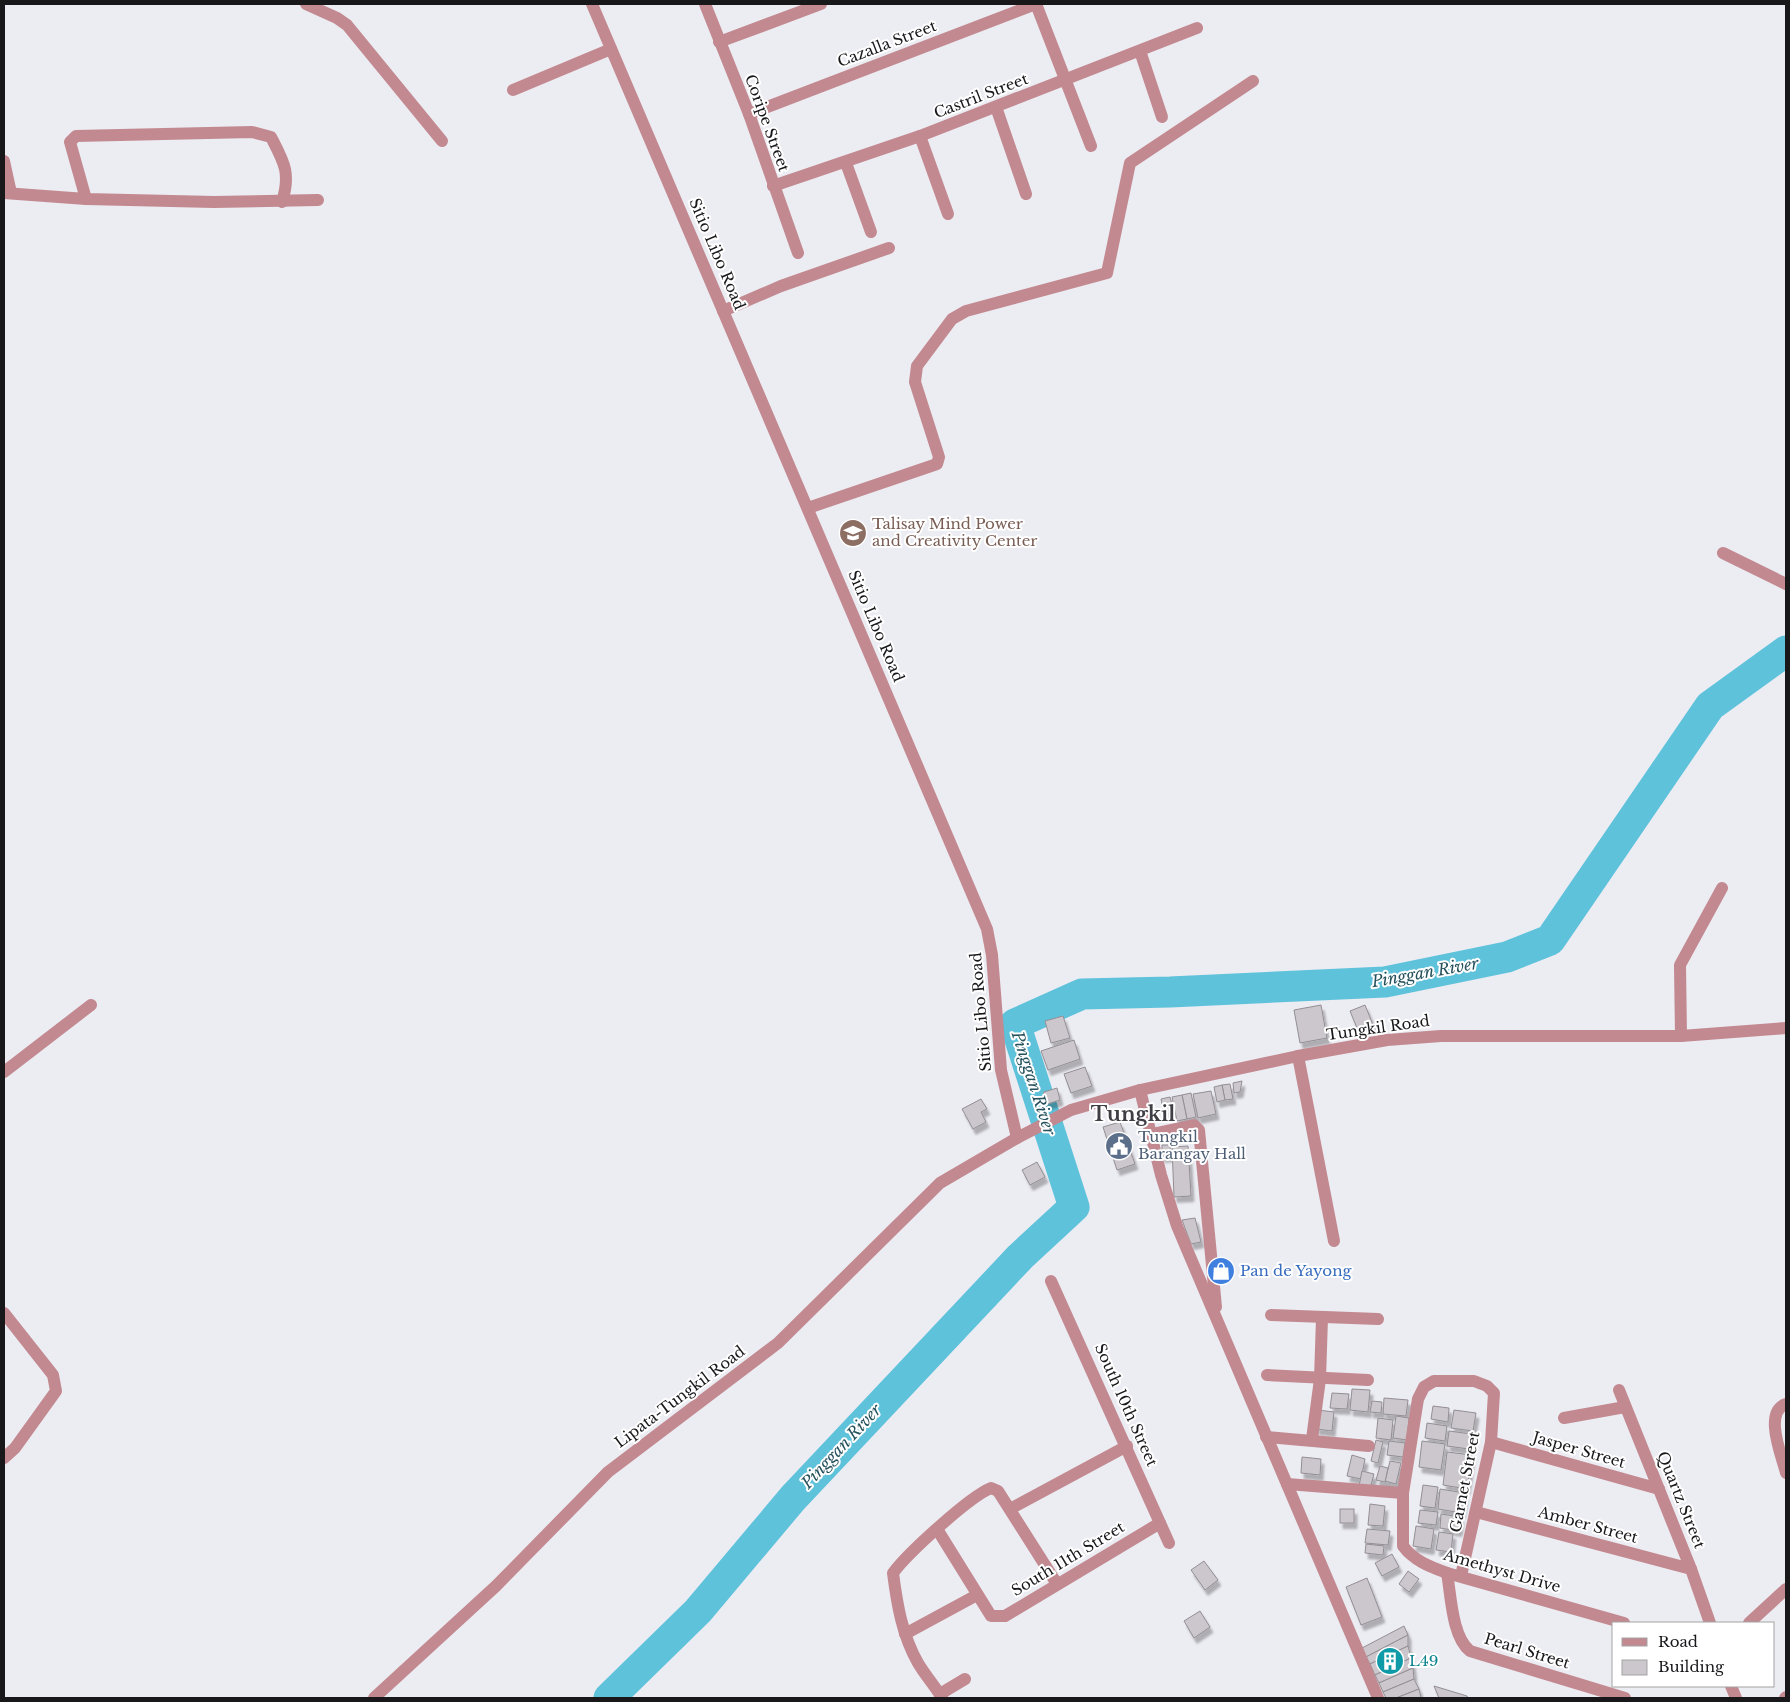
<svg xmlns="http://www.w3.org/2000/svg" width="1790" height="1702" viewBox="0 0 1790 1702" font-family="'Libre Baskerville',serif">
  <style>
    .lines { fill: none; stroke-linecap: round; stroke-linejoin: round }
    .river { stroke: #5ec2db; stroke-width: 31 }
    .building { fill: #ccc7cc; stroke: #938e93; filter: url(#shadow) }
    .minor { stroke: #c38990; stroke-width: 12 }
    .labels { text-anchor: middle; stroke-width: 4; stroke-linejoin: round; paint-order: stroke }
    .street-label { font-size: 15px; fill: #18181b; stroke: #fff }
    .education-label { font-size: 15px; fill: #785e54; stroke: #fff; text-anchor: start }
    .service-label { font-size: 15px; fill: #4e5e75; stroke: #fff; text-anchor: start }
    .shop-label { font-size: 15px; fill: #366cbe; stroke: #fff; text-anchor: start }
    .culture-label { font-size: 15px; fill: #0d838f; stroke: #fff; text-anchor: start }
    .water-label { font-size: 16px; font-style: italic; fill: #24505b; stroke: #fff }
    .district-label { font-size: 20px; font-weight: bold; fill: #3e3e44; stroke: #fff }
  </style>
  <defs>
    <filter id="shadow"><feDropShadow dx="3" dy="5.5" stdDeviation="1" flood-color="#0004"/></filter>
  </defs>
  <rect width="100%" height="100%" fill="#ececf3"/>
  <g class="lines">
    <path class="river" d="M609,1698L698,1611L793,1498L1020,1257L1074,1207L1015,1024L1082,994L1170,992L1385,982L1507,957L1550,940L1710,706L1786,651"/>
  </g>
  <g class="building">
    <path d="M1321,1005L1327,1038L1300,1043L1294,1010Z"/>
    <path d="M1365,1005L1374,1027L1359,1033L1350,1011Z"/>
    <path d="M1063,1016L1070,1038L1051,1043L1045,1021Z"/>
    <path d="M1074,1040L1080,1059L1048,1070L1041,1051Z"/>
    <path d="M1085,1067L1092,1086L1071,1093L1064,1074Z"/>
    <path d="M1242,1081L1240,1092L1234,1093L1233,1083Z"/>
    <path d="M1230,1084L1233,1099L1225,1100L1222,1085Z"/>
    <path d="M1222,1085L1225,1100L1217,1102L1214,1087Z"/>
    <path d="M1057,1088L1060,1100L1044,1105L1042,1098L1044,1092Z"/>
    <path d="M1211,1091L1216,1114L1198,1118L1193,1094Z"/>
    <path d="M1191,1093L1196,1117L1187,1119L1182,1095Z"/>
    <path d="M1182,1095L1187,1119L1177,1121L1172,1097Z"/>
    <path d="M1170,1097L1174,1112L1164,1114L1161,1099Z"/>
    <path d="M981,1099L987,1109L981,1112L986,1122L973,1129L962,1109Z"/>
    <path d="M1120,1122L1135,1164L1117,1170L1103,1127Z"/>
    <path d="M1162,1145H1170L1171,1156L1162,1157Z"/>
    <path d="M1188,1146L1191,1196L1174,1197L1172,1147Z"/>
    <path d="M1037,1162L1045,1177L1030,1185L1022,1170Z"/>
    <path d="M1195,1218L1201,1242L1191,1244L1182,1220Z"/>
    <path d="M1352,1389L1370,1390L1368,1412L1350,1410Z"/>
    <path d="M1332,1393L1349,1394L1347,1409L1330,1408Z"/>
    <path d="M1384,1398L1408,1400L1406,1416L1383,1414Z"/>
    <path d="M1372,1401L1382,1402L1381,1413L1370,1412Z"/>
    <path d="M1433,1406L1449,1408L1448,1422L1431,1419Z"/>
    <path d="M1318,1410L1334,1412L1332,1431L1316,1429Z"/>
    <path d="M1454,1410L1476,1413L1473,1431L1451,1428Z"/>
    <path d="M1396,1416L1409,1418L1407,1440L1393,1438Z"/>
    <path d="M1378,1418L1393,1420L1391,1440L1376,1438Z"/>
    <path d="M1427,1423L1447,1426L1445,1441L1425,1438Z"/>
    <path d="M1449,1431L1471,1434L1469,1449L1447,1446Z"/>
    <path d="M1376,1440L1383,1442L1378,1463L1371,1461Z"/>
    <path d="M1389,1441L1405,1443L1403,1457L1387,1455Z"/>
    <path d="M1422,1441L1445,1444L1441,1470L1419,1467Z"/>
    <path d="M1447,1452L1472,1455L1467,1489L1443,1485Z"/>
    <path d="M1352,1455L1365,1459L1361,1479L1347,1476Z"/>
    <path d="M1302,1457L1321,1459L1320,1475L1301,1473Z"/>
    <path d="M1390,1461L1401,1463L1396,1484L1385,1481Z"/>
    <path d="M1380,1466L1388,1468L1385,1482L1376,1480Z"/>
    <path d="M1362,1471L1374,1474L1370,1489L1359,1486Z"/>
    <path d="M1423,1485L1438,1487L1435,1508L1420,1506Z"/>
    <path d="M1440,1489L1465,1493L1462,1513L1438,1509Z"/>
    <path d="M1370,1504L1385,1506L1383,1526L1368,1525Z"/>
    <rect x="1340" y="1509" width="14" height="14"/>
    <path d="M1420,1510L1438,1512L1436,1525L1418,1523Z"/>
    <path d="M1441,1514L1461,1517L1459,1531L1440,1528Z"/>
    <path d="M1416,1526L1434,1529L1431,1549L1413,1546Z"/>
    <path d="M1367,1529L1390,1531L1388,1545L1365,1543Z"/>
    <path d="M1439,1532L1453,1534L1451,1552L1436,1550Z"/>
    <path d="M1366,1544L1384,1546L1383,1555L1365,1553Z"/>
    <path d="M1392,1554L1399,1567L1382,1576L1375,1563Z"/>
    <path d="M1204,1561L1218,1580L1205,1590L1191,1570Z"/>
    <path d="M1408,1571L1419,1579L1409,1592L1399,1584Z"/>
    <path d="M1367,1578L1382,1617L1361,1625L1346,1587Z"/>
    <path d="M1200,1611L1210,1627L1194,1638L1184,1621Z"/>
    <path d="M1404,1626L1408,1635L1366,1657L1362,1648Z"/>
    <path d="M1408,1635V1646L1370,1664L1366,1657Z"/>
    <path d="M1408,1646L1411,1658L1375,1675L1370,1664Z"/>
    <path d="M1411,1658L1413,1668L1379,1683L1375,1675Z"/>
    <path d="M1413,1668L1414,1679L1383,1692L1379,1683Z"/>
    <path d="M1414,1679L1419,1689L1396,1698H1386L1383,1692Z"/>
    <path d="M1434,1686L1467,1696L1468,1698H1439Z"/>
    <path d="M1419,1689L1421,1698H1396Z"/>
  </g>
  <g class="lines">
    <g class="minor">
      <path d="M306,4L337,18L347,25L442,141"/>
      <path d="M592,4L987,929L992,955L1001,1070L1017,1138"/>
      <path d="M705,4L749,114L798,253"/>
      <path d="M1036,4L1091,146"/>
      <path d="M719,42L821,4"/>
      <path d="M1140,51L1162,117"/>
      <path d="M513,90L611,49"/>
      <path d="M996,107L1026,194"/>
      <path d="M749,114L1036,4"/>
      <path d="M920,136L948,214"/>
      <path d="M4,161L11,193"/>
      <path d="M846,163L871,232"/>
      <path d="M773,186L920,136L1197,28"/>
      <path d="M4,193L86,199L214,202L318,200"/>
      <path d="M86,199L70,142L76,136L252,132L271,137C284,162 291,173 282,202"/>
      <path d="M723,311L781,286L889,248"/>
      <path d="M808,508L937,464L939,457L915,382L917,366L952,319L966,311L1107,273L1130,163L1253,81"/>
      <path d="M1723,553L1786,584"/>
      <path d="M1681,1036L1680,965L1722,888"/>
      <path d="M1298,1056L1334,1241"/>
      <path d="M4,1072L91,1005"/>
      <path d="M1140,1090L1161,1175L1177,1226L1378,1698"/>
      <path d="M1152,1134L1194,1125L1199,1130L1216,1307"/>
      <path d="M1051,1281L1169,1543"/>
      <path d="M4,1313L53,1375L56,1391L15,1448L4,1458"/>
      <path d="M1271,1315L1378,1319"/>
      <path d="M1267,1375L1368,1380"/>
      <path d="M1619,1390L1691,1569L1710,1623"/>
      <path d="M1786,1404C1763,1412 1782,1456 1786,1473"/>
      <path d="M1564,1418L1625,1407"/>
      <path d="M1266,1437L1369,1446"/>
      <path d="M1312,1439L1320,1379L1322,1318"/>
      <path d="M1491,1442L1659,1489"/>
      <path d="M1287,1484L1403,1493"/>
      <path d="M1010,1509L1127,1446"/>
      <path d="M1476,1512L1691,1569"/>
      <path d="M937,1529L991,1616H1005L1160,1523"/>
      <path d="M1447,1573C1451,1596 1452,1637 1470,1651L1625,1698"/>
      <path d="M1461,1576L1491,1442L1494,1393L1487,1386L1474,1381H1434L1424,1387L1418,1399L1403,1493V1546C1414,1561 1431,1567 1447,1573L1624,1623"/>
      <path d="M1749,1623L1786,1589"/>
      <path d="M905,1634L977,1595"/>
      <path d="M1731,1686L1736,1698"/>
      <path d="M940,1694L965,1679"/>
      <path d="M374,1698L496,1586L608,1472L778,1343L940,1183L1017,1138L1071,1110L1140,1090L1298,1056L1387,1040L1441,1036H1681L1786,1028"/>
      <path d="M942,1698C935,1686 925,1675 918,1663C902,1635 897,1604 893,1573C908,1553 969,1497 991,1488L998,1491L1057,1584"/>
      <path d="M1785,1698L1786,1697"/>
    </g>
  </g>
  <defs>
    <g id="school-disc" transform="scale(1.4375)"><circle r="9.5" fill="#8d6e63" stroke="#fff"/><path d="M0-5L7-2L0 1L-7-2ZM-4 1L0 2.5L4 1V4Q0 6-4 4Z" fill="#fff"/></g>
    <g id="civic-disc" transform="scale(1.4375)"><circle r="9.5" fill="#5c6f8a" stroke="#fff"/><path d="M-.6-6.5H3V-4.5H.6V-3L4-1V1h2V6H-6V1h2V-1L-.6-3ZM-1.2 2.5V6h2.4V2.5Z" fill="#fff"/></g>
    <g id="shop-disc" transform="scale(1.4375)"><circle r="9.5" fill="#3f7fe0" stroke="#fff"/><path d="M-5-2.5h2.3a2.7 3.5 0 0 1 5.4 0H5L5.5 6h-11ZM-1.5-2.5h3a1.5 2.3 0 0 0-3 0Z" fill="#fff"/></g>
    <g id="building-disc" transform="scale(1.4375)"><circle r="9.5" fill="#0f9aa8" stroke="#fff"/><path d="M-4-6H4V6H1V3H-1V6H-4ZM-2.5-4.3h1.7v1.8h-1.7ZM.8-4.3h1.7v1.8H.8ZM-2.5-1h1.7V.8h-1.7ZM.8-1h1.7V.8H.8Z" fill="#fff"/></g>
  </defs>
  <g fill-rule="evenodd">
    <use href="#school-disc" x="853" y="533"/>
    <use href="#civic-disc" x="1119" y="1146"/>
    <use href="#shop-disc" x="1221" y="1271"/>
    <use href="#building-disc" x="1390" y="1661"/>
  </g>
  <g class="labels">
    <g class="street-label">
      <text transform="translate(887 44) rotate(-21)" y="5">Cazalla Street</text>
      <text transform="translate(981 96) rotate(-21)" y="5">Castril Street</text>
      <text transform="translate(767 123) rotate(70)" y="5">Coripe Street</text>
      <text transform="translate(717 254) rotate(67)" y="5">Sitio Libo Road</text>
      <text transform="translate(876 626) rotate(67)" y="5">Sitio Libo Road</text>
      <text transform="translate(981 1012) rotate(-95)" y="5">Sitio Libo Road</text>
      <text transform="translate(1378 1028) rotate(-8)" y="5">Tungkil Road</text>
      <text transform="translate(680 1397) rotate(-37)" y="5">Lipata-Tungkil Road</text>
      <text transform="translate(1126 1405) rotate(66)" y="5">South 10th Street</text>
      <text transform="translate(1579 1450) rotate(16)" y="5">Jasper Street</text>
      <text transform="translate(1465 1482) rotate(-79)" y="5">Garnet Street</text>
      <text transform="translate(1681 1500) rotate(68)" y="5">Quartz Street</text>
      <text transform="translate(1588 1525) rotate(15)" y="5">Amber Street</text>
      <text transform="translate(1068 1559) rotate(-31)" y="5">South 11th Street</text>
      <text transform="translate(1502 1571) rotate(16)" y="5">Amethyst Drive</text>
      <text transform="translate(1527 1651) rotate(17)" y="5">Pearl Street</text>
    </g>
    <g class="education-label">
      <text x="872" y="529">Talisay Mind Power<tspan x="872" dy="17">and Creativity Center</tspan></text>
    </g>
    <g class="service-label">
      <text x="1138" y="1142">Tungkil<tspan x="1138" dy="17">Barangay Hall</tspan></text>
    </g>
    <g class="shop-label">
      <text x="1240" y="1276">Pan de Yayong</text>
    </g>
    <g class="culture-label">
      <text x="1409" y="1666">L49</text>
    </g>
    <g class="water-label">
      <text transform="translate(1425 972) rotate(-10)" y="6">Pinggan River</text>
      <text transform="translate(1034 1083) rotate(72)" y="6">Pinggan River</text>
      <text transform="translate(841 1446) rotate(-47)" y="6">Pinggan River</text>
    </g>
    <g class="district-label">
      <text x="1133" y="1121">Tungkil</text>
    </g>
  </g>
  <rect width="1790" height="1702" fill="none" stroke="#18181b" stroke-width="10"/>
  <rect x="1612" y="1622" width="162" height="65" fill="#ffffff" stroke="#a3a3a4"/>
  <rect x="1622" y="1638" width="25" height="8" fill="#c38990" stroke="#a3a3a4"/>
  <text x="1658" y="1647" font-size="15" fill="#18181b">Road</text>
  <rect x="1622" y="1660" width="25" height="15" fill="#ccc7cc" stroke="#a3a3a4"/>
  <text x="1658" y="1672" font-size="15" fill="#18181b">Building</text>
</svg>
